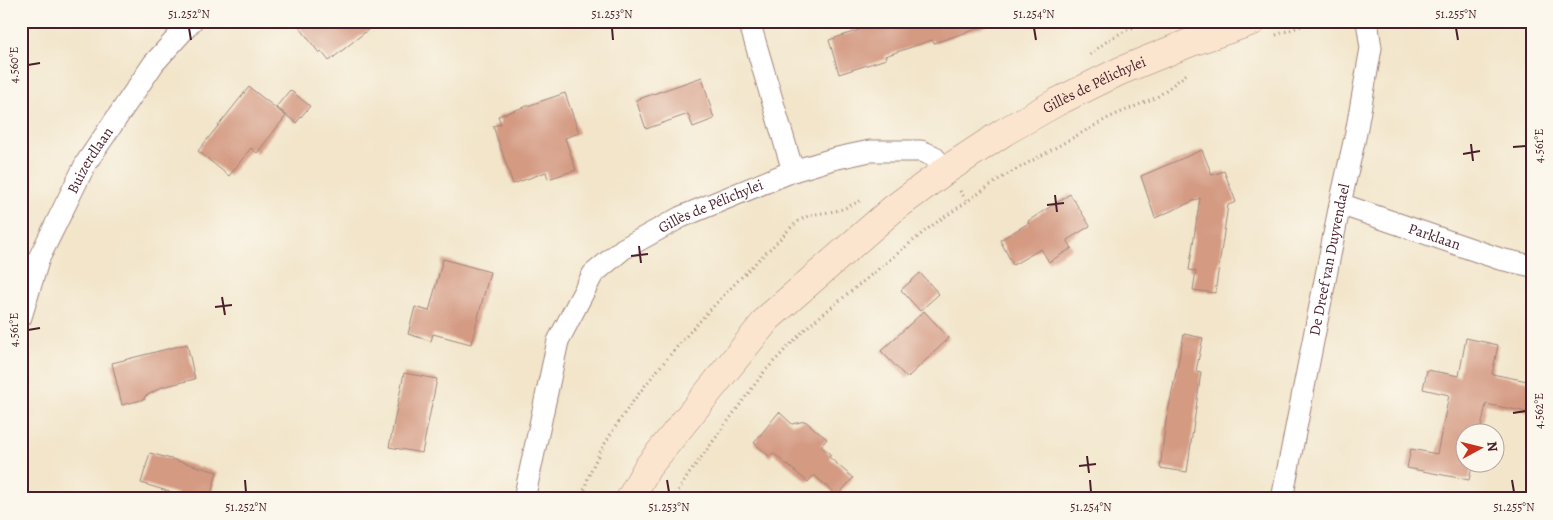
<svg xmlns="http://www.w3.org/2000/svg" width="1553" height="520" viewBox="0 0 1553 520" font-family="Alegreya,serif">
  <style>
    .building { fill: #d49a82 }
    .lines { fill: none; stroke-linecap: round; stroke-linejoin: round }
    .street-casing { stroke: #9e827a; stroke-width: 23 }
    .secondary-casing { stroke: #9e827a; stroke-width: 29 }
    .path { stroke: #9e827a; stroke-width: 3; stroke-dasharray: 1 4; stroke-linecap: butt }
    .street { stroke: #fff; stroke-width: 21 }
    .secondary { stroke: #fce5cf; stroke-width: 28 }
    .ticks { fill: none; stroke: #4a1f2b; stroke-width: 2 }
    .labels { text-anchor: middle; stroke-width: 4; stroke-linejoin: round; paint-order: stroke }
    .street-label { font-size: 15px; fill: #4a1f2b; stroke: #fbf7ec }
    .neatline { fill: none; stroke: #4a1f2b; stroke-width: 2 }
    .ticks-label { font-size: 12px; text-anchor: middle; fill: #4a1f2b }
  </style>
  <rect width="100%" height="100%" fill="#fbf7ec"/>
  <filter id="ink" filterUnits="userSpaceOnUse"><feTurbulence type="fractalNoise" baseFrequency=".02" numOctaves="2"/><feDisplacementMap in="SourceGraphic" scale="10" xChannelSelector="R" yChannelSelector="G"/><feConvolveMatrix kernelMatrix="1 2 1 2 8 2 1 2 1" color-interpolation-filters="sRGB"/></filter>
  <filter id="wash" filterUnits="userSpaceOnUse"><feTurbulence type="fractalNoise" baseFrequency=".0096" numOctaves="4" result="noise"/><feDisplacementMap in="SourceGraphic" scale="20" xChannelSelector="R" yChannelSelector="G"/><feGaussianBlur stdDeviation="1.12" result="paint"/><feColorMatrix in="noise" values="0 0 0 0 0 0 0 0 0 0 0 0 0 0 0 0 0 1.4 0 .05"/><feComposite in="paint" operator="in"/></filter>
  <g filter="url(#wash)">
    <rect width="100%" height="100%" fill="#f2e5ca"/>
    <g id="blocks">
      <g class="building">
        <path d="M295,21H379L329,61L321,51L319,53Z"/>
        <path d="M856,21H988L989,25L934,43L932,40L885,56L886,59L839,74L829,40L859,30Z"/>
        <path d="M702,77L714,119L693,127L688,114L646,129L636,100Z"/>
        <path d="M249,87L286,116L257,153L251,148L229,176L198,151Z"/>
        <path d="M290,90L310,106L296,123L276,107Z"/>
        <path d="M565,93L579,133L565,138L576,170L548,179L546,172L513,184L493,126L501,124L498,116Z"/>
        <path d="M1202,150L1212,175L1224,171L1236,202L1228,205L1215,293L1193,290L1196,271L1189,270L1200,198L1155,218L1141,176Z"/>
        <path d="M1070,194L1090,226L1067,240L1072,248L1049,262L1041,249L1013,265L1000,240L1029,223L1028,221Z"/>
        <path d="M443,259L490,272L471,344L433,334L431,341L408,334L415,307L429,311Z"/>
        <path d="M920,273L939,294L920,311L901,290Z"/>
        <path d="M924,311L949,338L907,378L881,351Z"/>
        <path d="M1184,334L1203,338L1196,371L1201,372L1187,472L1160,468L1166,421Z"/>
        <path d="M1466,338L1498,345L1492,374L1532,382V413L1486,404L1480,432H1466V462H1473L1469,480L1407,468L1411,449L1437,454L1449,395L1423,389L1427,370L1459,376Z"/>
        <path d="M187,344L195,379L162,387L144,397L145,399L122,405L112,363Z"/>
        <path d="M404,373L437,379L422,453L389,447Z"/>
        <path d="M779,412L792,424L805,421L827,439L821,446L831,455L829,457L853,478L837,496L814,475L808,482L773,453L770,457L754,443Z"/>
        <path d="M150,453L217,472L210,499H194L141,483Z"/>
      </g>
    </g>
  </g>
  <g filter="url(#ink)">
    <use href="#blocks" fill-opacity="0" stroke="#9e827a" stroke-width="1"/>
    <g class="lines">
      <g class="street-casing">
        <g id="street">
          <path d="M749,21L793,171"/>
          <path id="s1" d="M1340,204L1500,259L1532,266"/>
          <path id="s2" d="M21,317L39,258L86,163L154,63L192,21"/>
          <path id="s3" d="M524,499L558,341L593,274L623,249L681,217L793,171L833,159L870,151H921L933,156L946,170"/>
          <path id="s4" d="M1282,499L1340,204L1356,133L1371,48L1367,21"/>
        </g>
      </g>
      <g class="secondary-casing">
        <g id="secondary">
          <path id="s5" d="M630,499L647,468L768,318L893,209L946,170L1004,132L1057,102L1120,71L1189,43L1253,21"/>
        </g>
      </g>
      <g class="path">
        <path d="M1276,35L1315,21"/>
        <path d="M1090,55C1108,38 1127,29 1150,21"/>
        <path d="M960,191L967,201"/>
        <path d="M583,499C589,433 721,295 772,247C781,239 791,225 802,219C812,213 828,213 839,210C846,208 853,204 860,201"/>
        <path d="M673,499L689,474L764,372L806,328L930,227L1001,178L1110,117L1157,97L1188,73"/>
      </g>
      <use href="#street" class="street"/>
      <use href="#secondary" class="secondary"/>
    </g>
  </g>
  <path class="ticks" d="M189,28L191,40M612,28L613,40M1034,28L1036,40M1456,28L1458,40M28,65L40,63M1471,144L1473,161M1513,147L1526,146M1463,154L1480,151M1055,195L1057,212M1047,205L1064,203M639,246L641,263M631,256L648,254M222,297L225,315M215,307L232,305M28,330L40,328M1513,413L1526,411M1087,456L1089,473M1079,466L1096,464M245,480L246,492M667,480L669,492M1090,480L1091,492M1512,480L1514,492"/>
  <g class="labels">
    <g class="street-label">
      <text dy="5" stroke="none"><textPath href="#s5" startOffset="631">Gillès de Pélichylei</textPath></text>
      <text dy="5" stroke="none"><textPath href="#s2" startOffset="172">Buizerdlaan</textPath></text>
      <text dy="5" stroke="none"><textPath href="#s3" startOffset="374">Gillès de Pélichylei</textPath></text>
      <text dy="5" stroke="none"><textPath href="#s1" startOffset="100">Parklaan</textPath></text>
      <text dy="5" stroke="none"><textPath href="#s4" startOffset="244">De Dreef van Duyvendael</textPath></text>
    </g>
  </g>
  <rect width="1553" height="520" fill="none" stroke="#fbf7ec" stroke-width="55"/>
  <g transform="translate(1480 448) rotate(83)"><circle r="24" fill="#fbf7ec" stroke="#b4a19f"/>
  <path d="M0-4L9 19L0 12L-9 19Z" fill="#c8321e"/>
  <text y="-8" font-size="14" font-weight="bold" text-anchor="middle" fill="#4a1f2b">N</text>
  </g>
  <rect x="28" y="28" width="1498" height="464" class="neatline"/>
  <g class="ticks-label">
    <text x="189" y="18">51.252°N</text>
    <text x="612" y="18">51.253°N</text>
    <text x="1034" y="18">51.254°N</text>
    <text x="1456" y="18">51.255°N</text>
    <text transform="translate(14 65) rotate(-90)" y="4">4.560°E</text>
    <text transform="translate(1539 146) rotate(-90)" y="4">4.561°E</text>
    <text transform="translate(14 330) rotate(-90)" y="4">4.561°E</text>
    <text transform="translate(1539 411) rotate(-90)" y="4">4.562°E</text>
    <text x="246" y="511">51.252°N</text>
    <text x="669" y="511">51.253°N</text>
    <text x="1091" y="511">51.254°N</text>
    <text x="1514" y="511">51.255°N</text>
  </g>
</svg>
